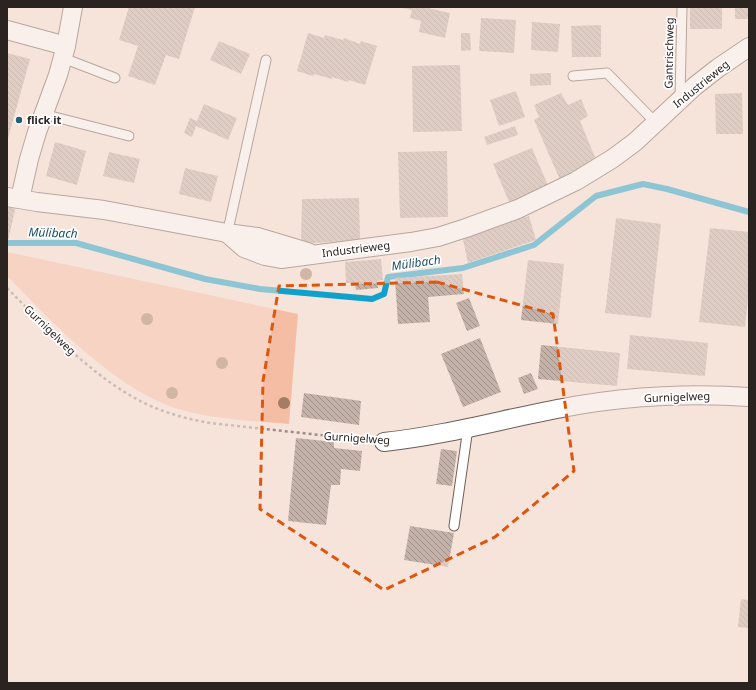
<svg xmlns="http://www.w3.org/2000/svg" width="756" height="690" viewBox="0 0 756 690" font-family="'Noto Sans',sans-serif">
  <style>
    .green { fill: #f5bea4 }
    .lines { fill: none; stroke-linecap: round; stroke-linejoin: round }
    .stream { stroke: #0fa1cc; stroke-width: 6 }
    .building { fill: url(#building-back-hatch) }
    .service-casing { stroke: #6e5d56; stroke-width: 11 }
    .minor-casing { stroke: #6e5d56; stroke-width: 20 }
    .path { stroke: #9c8e88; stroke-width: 2.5; stroke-dasharray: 3 3; stroke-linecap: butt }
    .service { stroke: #fff; stroke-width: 9 }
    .minor { stroke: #fff; stroke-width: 18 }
    .tree { fill: #a47d65 }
    .marked { fill: none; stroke: #de560d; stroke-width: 3; stroke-dasharray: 8 5; stroke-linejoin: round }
    .poi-dot { fill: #226076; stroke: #fff; stroke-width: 1.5 }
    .labels { text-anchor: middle; stroke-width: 3.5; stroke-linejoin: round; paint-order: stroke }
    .street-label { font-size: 11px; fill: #2a2320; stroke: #fff }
    .poi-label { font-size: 11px; font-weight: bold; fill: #2a2320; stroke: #fff; text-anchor: start }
    .water-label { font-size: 12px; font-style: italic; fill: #1c4f62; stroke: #fff }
  </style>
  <defs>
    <pattern id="building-back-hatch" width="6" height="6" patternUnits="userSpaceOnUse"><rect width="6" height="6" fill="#c4b2a9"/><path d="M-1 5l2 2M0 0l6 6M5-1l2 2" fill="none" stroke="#9f9089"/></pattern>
  </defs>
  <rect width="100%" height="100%" fill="#f6e3da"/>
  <path class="green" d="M7,252L298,314L289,424C256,421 222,420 190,412C123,398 54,324 7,276Z"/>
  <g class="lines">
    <path class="stream" d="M7,243H76L205,279L260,289L372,299L384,294L388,277L463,268L534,245L596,196L643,184L667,189L749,212"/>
  </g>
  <g class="building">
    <path d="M129,7H195L179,59L166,55L155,85L128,76L138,46L119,40Z"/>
    <path d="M398,7H423L450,13L445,38L419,32L421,21L410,18L412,10Z"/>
    <rect x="690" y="7" width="32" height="22"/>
    <rect x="735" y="7" width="14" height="12"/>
    <path d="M481,18L516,20L514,53L479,51Z"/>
    <path d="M532,22L560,24L558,52L531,50Z"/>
    <path d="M601,25V57H572L571,26Z"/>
    <path d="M308,33L324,38L325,35L343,40L344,38L360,44L361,41L377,46L365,85L349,80L348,82L332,77V79L314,74L313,76L297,71Z"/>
    <path d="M461,33H470L471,50L461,51Z"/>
    <path d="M219,41L250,54L241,74L210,60Z"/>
    <path d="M7,53L30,59L7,142Z"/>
    <path d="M460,65L462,131L413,132L412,66Z"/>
    <path d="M551,73V85L530,86V74Z"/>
    <path d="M516,91L525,117L499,126L490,100Z"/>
    <path d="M561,93L568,105L581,99L588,116L580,121L597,162L560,180L534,120L539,117L534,105Z"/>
    <path d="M742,93L743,134H716L715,94Z"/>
    <path d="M204,104L237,118L228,140L196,126L192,137L184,133L190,118L197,121Z"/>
    <path d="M515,126L518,135L487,145L484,137Z"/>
    <path d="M55,142L86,151L77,185L46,176Z"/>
    <path d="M532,148L549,188L510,204L493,164Z"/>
    <path d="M447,151L448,217L400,218L398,152Z"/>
    <path d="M109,152L140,159L134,183L103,176Z"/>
    <path d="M185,168L218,176L211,202L179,194Z"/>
    <path d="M359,198L360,240L301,244L302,199Z"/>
    <path d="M7,204L16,206L8,241H7Z"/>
    <path d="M529,216L536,240L468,263L462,235Z"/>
    <path d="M616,218L661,224L651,318L605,313Z"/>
    <path d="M710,228L749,232V289L745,327L699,322Z"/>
    <path d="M381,259L383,280L377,281L378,288L356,290L355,283H346L345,262Z"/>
    <path d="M528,260L564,264L558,324L521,320Z"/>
    <path d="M462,274L464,294L428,297L430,322L398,324L395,278Z"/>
    <path d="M469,298L480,326L467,331L456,303Z"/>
    <path d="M630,335L708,343L705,376L627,369Z"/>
    <path d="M480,338L501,392L463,407L441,354Z"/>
    <path d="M541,345L620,353L617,386L538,379Z"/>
    <path d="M531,373L538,389L524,394L518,378Z"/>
    <path d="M304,393L361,401L359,425L301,417Z"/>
    <path d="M296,438L334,442V448L362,451L360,471L341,469L340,485H331L326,525L288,521Z"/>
    <path d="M441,449L457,451L452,486L436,484Z"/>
    <path d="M410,526L454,533L448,567L404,560Z"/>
    <path d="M741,599L749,600V628L738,627Z"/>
  </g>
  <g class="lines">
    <g class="service-casing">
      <g id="service">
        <path d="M63,58L115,78"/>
        <path d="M573,76L607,73L656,123"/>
        <path d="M680,98L682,7"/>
        <path d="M43,114L129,136"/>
        <path d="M227,233L230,221L266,60"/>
        <path d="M454,526L468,428"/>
      </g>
    </g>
    <g class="minor-casing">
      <g id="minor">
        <path d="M7,30L66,46"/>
        <path d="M7,197L37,202L104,210L227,233L258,237L308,252"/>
        <path d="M20,199L29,159L37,132L58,75L66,46L73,7"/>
        <path d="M227,233L244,248L265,256L281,259L411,242L438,237L466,228L518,209L576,181L612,159L635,142L695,86L718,68L749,47"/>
        <path d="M384,442C450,435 514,416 579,405C632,396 695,393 749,397"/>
      </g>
    </g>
    <path class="path" d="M7,288C48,329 91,376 144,403C165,413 187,419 210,423L366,440"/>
    <use href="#service" class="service"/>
    <use href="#minor" class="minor"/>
  </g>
  <g class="tree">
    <circle cx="306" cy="274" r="6"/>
    <circle cx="147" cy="319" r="6"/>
    <circle cx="222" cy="363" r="6"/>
    <circle cx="172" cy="393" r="6"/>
    <circle cx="284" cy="403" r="6"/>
  </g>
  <path d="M0 0H756V690H0ZM437,282L553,314L574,471L495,537L384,590L260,509L263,381L279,286Z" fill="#f6e3da" fill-opacity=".55" fill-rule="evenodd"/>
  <path class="marked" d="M437,282L553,314L574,471L495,537L384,590L260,509L263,381L279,286Z"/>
  <circle class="poi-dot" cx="19" cy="120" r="4"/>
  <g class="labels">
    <g class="street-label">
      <text transform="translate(669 53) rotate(-89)" y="4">Gantrischweg</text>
      <text transform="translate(701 84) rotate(-39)" y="4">Industrieweg</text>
      <text transform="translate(356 249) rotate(-7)" y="4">Industrieweg</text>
      <text transform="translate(50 330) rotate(44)" y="4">Gurnigelweg</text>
      <text transform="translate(677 397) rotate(-2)" y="4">Gurnigelweg</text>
      <text transform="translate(357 438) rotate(4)" y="4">Gurnigelweg</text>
    </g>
    <g class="poi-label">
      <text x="27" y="124">flick it</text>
    </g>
    <g class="water-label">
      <text transform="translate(53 233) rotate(2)" y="4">Mülibach</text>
      <text transform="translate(416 263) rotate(-8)" y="4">Mülibach</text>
    </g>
  </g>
  <rect width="756" height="690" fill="none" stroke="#2a2320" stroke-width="16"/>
</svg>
